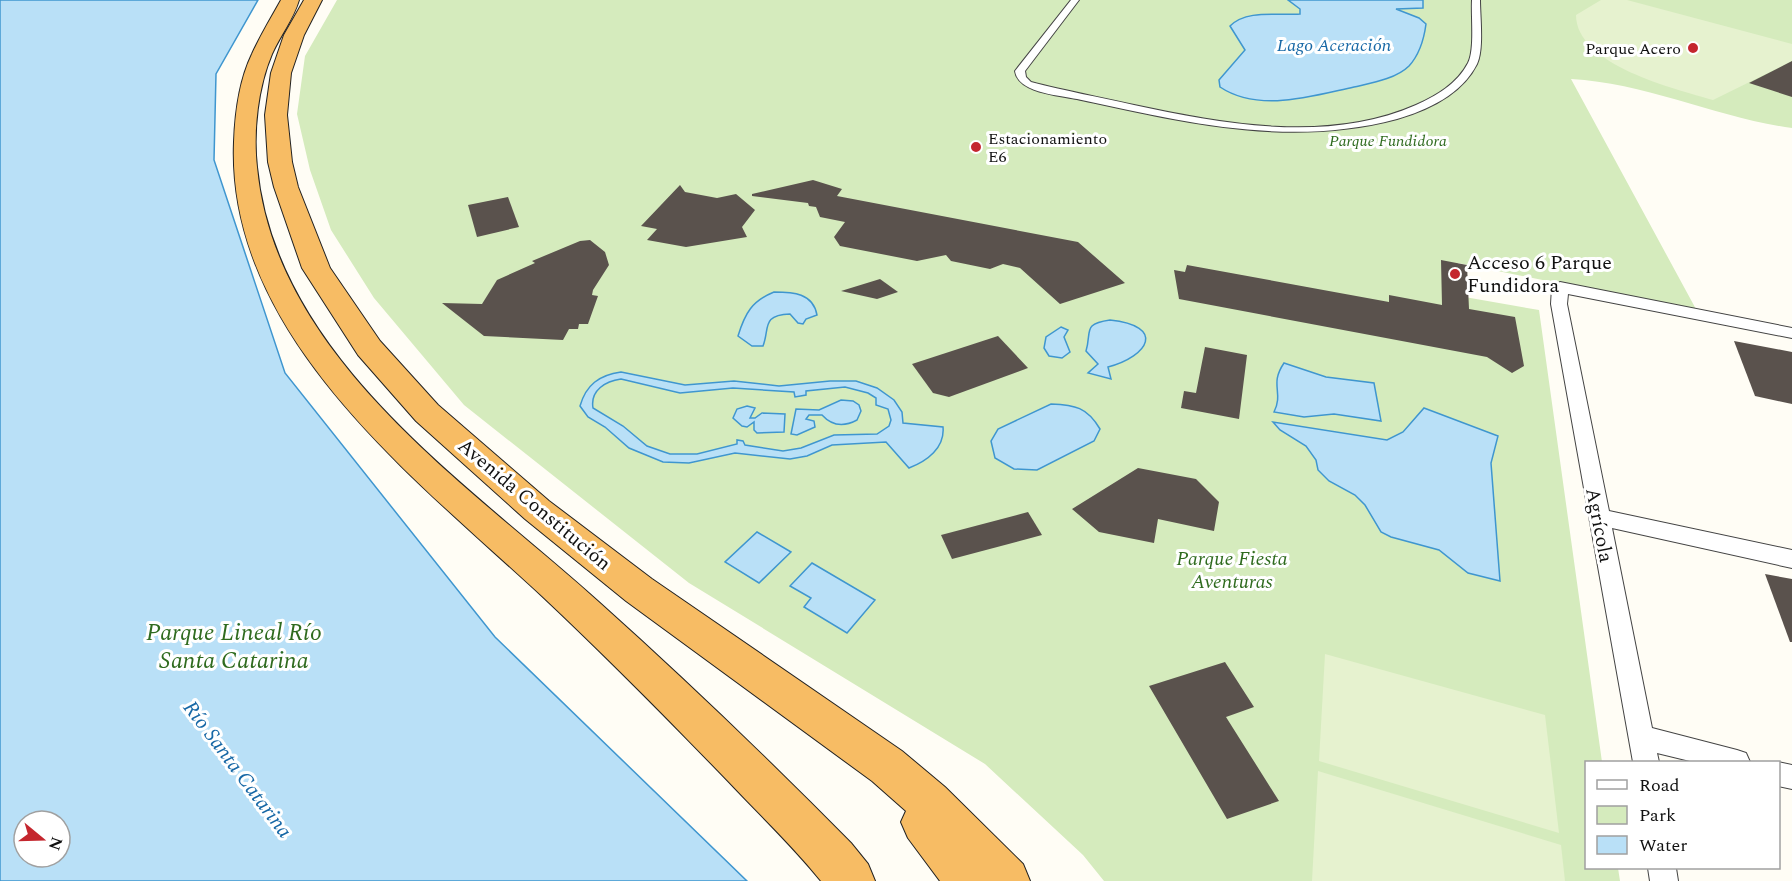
<svg xmlns="http://www.w3.org/2000/svg" width="1792" height="881" viewBox="0 0 1792 881" font-family="Spectral,serif">
  <style>
    .green { fill: #d5ebbd }
    .pitch { fill: #e6f2cf }
    .water { fill: #b9e0f7; stroke: #3f96cf; stroke-width: 1.5; fill-rule: evenodd }
    .building { fill: #5a524d }
    .lines { fill: none; stroke-linecap: round; stroke-linejoin: round }
    .pedestrian-casing { stroke: #444; stroke-width: 2 }
    .minor-casing { stroke: #444; stroke-width: 2 }
    .trunk-casing { stroke: #222; stroke-width: 2 }
    .pedestrian { fill: #fff; fill-rule: evenodd }
    .minor { fill: #fff; fill-rule: evenodd }
    .trunk { fill: #f7bc64; fill-rule: evenodd }
    .poi-dot { fill: #c4262e; stroke: #fff; stroke-width: 2 }
    .labels { text-anchor: middle; stroke-width: 6; stroke-linejoin: round; paint-order: stroke }
    .far-poi-label { font-size: 16px; fill: #111; stroke: #fff; text-anchor: end }
    .far-park-label { font-size: 16px; font-style: italic; fill: #2f6b1f; stroke: #fff }
    .far-water-label { font-size: 18px; font-style: italic; fill: #1768a6; stroke: #fff }
    .poi-label { font-size: 20px; fill: #111; stroke: #fff; text-anchor: start }
    .street-label { font-size: 20px; fill: #111; stroke: #fff }
    .park-label { font-size: 20px; font-style: italic; fill: #2f6b1f; stroke: #fff }
    .water-label { font-size: 21px; font-style: italic; fill: #1768a6; stroke: #fff }
    .near-park-label { font-size: 24px; font-style: italic; fill: #2f6b1f; stroke: #fff }
  </style>
  <rect width="100%" height="100%" fill="#fffdf5"/>
  <path class="green" d="M337,0H1792V128C1717,118 1647,83 1571,79L1697,311L1458,263L1459,296L1539,310L1602,762H1586V868H1618L1620,881H1104L1083,855L985,764L689,583L464,405L374,298L331,230L310,170L297,114L305,56Z"/>
  <g class="pitch">
    <path d="M1601,0H1627L1792,44V61L1713,100C1675,89 1576,65 1576,15Z"/>
    <path d="M1325,654L1545,715L1559,833L1319,761Z"/>
    <path d="M1318,771L1561,845L1565,881H1312Z"/>
  </g>
  <g class="water">
    <path d="M0,0H258L216,74L214,160L285,373L495,637L747,881H0ZM24,821H60V857H24Z"/>
    <path d="M1288,0H1423V8L1396,9L1419,18L1426,24C1424,39 1420,54 1409,66C1396,79 1371,83 1354,87C1312,96 1259,113 1220,87L1219,80L1245,50L1230,26C1247,9 1278,16 1300,14V9Z"/>
    <path d="M774,292C793,292 813,293 817,315L806,319L803,324L798,323L790,314C761,315 770,328 763,346H752L738,336C745,313 752,301 774,292Z"/>
    <path d="M1110,320C1166,326 1149,356 1108,367L1111,379L1088,373L1098,364L1086,351C1092,331 1082,324 1110,320Z"/>
    <path d="M1061,327L1068,330L1064,337L1070,352L1062,358L1049,356L1044,348L1046,337Z"/>
    <path d="M1284,363L1326,377L1374,383L1381,421L1334,414L1304,417L1274,412C1284,392 1269,385 1284,363Z"/>
    <path d="M621,372L685,385L734,381L779,386L830,381H856L877,388L894,400L902,412L903,423L943,427C945,448 927,461 909,468L886,442L832,445L807,456L790,459L735,453L689,463L663,462L629,448L605,427L588,417L580,406C586,385 599,375 621,372ZM621,379L680,393L733,388L794,392L795,397L806,395V391L845,387L868,393L876,398V405L888,409L891,420L889,426L877,434L834,435L801,448L783,451L745,445L743,441L737,440V444L697,454H670L647,446L623,426L593,408C590,390 606,381 621,379Z"/>
    <path d="M841,400L853,401L859,405L861,411L857,420C844,427 832,426 822,415H809L806,419L814,421L815,427L797,435L791,434L796,409L819,410Z"/>
    <path d="M1051,404C1075,405 1087,407 1100,429L1094,441L1037,470L1014,469L995,458L991,441L998,429Z"/>
    <path d="M747,406L755,408L750,418H755L762,413L785,414L784,432L757,433L754,430V422L747,427L742,426L733,418L737,409Z"/>
    <path d="M1424,408L1498,436L1491,463L1500,581L1468,573L1439,550L1391,537L1381,532L1365,505L1355,495L1329,481L1318,470L1316,460L1306,446L1280,430L1273,422L1387,440L1403,432Z"/>
    <path d="M757,532L791,552L759,583L725,562Z"/>
    <path d="M812,563L875,600L847,633L804,607L811,598L790,586Z"/>
  </g>
  <g class="building">
    <path d="M1792,61V97L1749,83Z"/>
    <path d="M813,180L842,189L837,196L1078,242L1125,283L1060,304L1020,268L1003,264L990,269L951,261L946,255L917,261L840,246L834,237L845,222L820,217L816,207L809,206L808,203L752,196V194Z"/>
    <path d="M680,185L685,192L717,198L736,194L755,210L742,227L747,237L686,247L647,240L657,229L641,226Z"/>
    <path d="M508,197L519,227L477,237L468,205Z"/>
    <path d="M590,240L605,252L609,265L593,290L592,295L598,296L588,324H579L578,329H569L563,340L484,336L442,303L482,304L497,280L535,263L532,261L580,241Z"/>
    <path d="M1441,260L1467,265L1469,309L1515,317L1524,366L1512,373L1487,357L1179,299L1174,270L1185,272L1187,265L1389,302V295L1442,305Z"/>
    <path d="M880,279L898,292L877,299L841,291Z"/>
    <path d="M998,336L1028,368L949,397L933,393L912,364Z"/>
    <path d="M1734,341L1792,352V404L1755,396Z"/>
    <path d="M1205,347L1247,355L1239,419L1181,408L1184,391L1196,393Z"/>
    <path d="M1138,468L1196,479L1219,502L1214,531L1158,519L1154,543L1099,532L1072,509Z"/>
    <path d="M1028,512L1042,535L952,559L941,535Z"/>
    <path d="M1765,574L1792,579V642H1790Z"/>
    <path d="M1225,662L1254,707L1226,717L1279,801L1227,819L1149,686Z"/>
  </g>
  <g class="lines">
    <g class="pedestrian-casing">
      <path id="pedestrian" d="M1071,0H1079L1025,71L1026,77L1031,82C1065,91 1099,97 1134,105C1224,124 1327,144 1416,105C1436,96 1457,84 1468,63C1475,49 1471,17 1472,0H1480C1480,17 1484,49 1477,64C1462,94 1428,110 1397,119C1289,148 1183,122 1077,99C1059,95 1018,93 1015,71Z"/>
    </g>
    <g class="minor-casing">
      <g id="minor">
        <path d="M1560,282L1792,328V338L1568,294L1567,304L1609,511L1792,550V568L1612,528L1652,728L1737,750L1746,753L1750,762H1694L1657,753L1659,762H1633L1551,304L1552,287Z"/>
        <path d="M1776,762H1778L1792,765V789L1778,786V762Z"/>
        <path d="M1648,868H1676L1678,881H1650Z"/>
      </g>
    </g>
    <g class="trunk-casing">
      <g id="trunk">
        <path d="M299,0C294,18 280,36 272,54C258,87 253,131 257,167C275,359 471,486 601,604C687,681 770,761 851,843L868,864L875,881H821C793,846 760,815 729,782C668,719 606,656 542,596C415,478 226,335 234,142C235,113 239,81 252,54C260,36 271,18 281,0Z"/>
        <path d="M304,0H322L304,35L291,73L287,115L292,162L298,187L330,268L380,341L438,405L549,501L652,579L902,751L945,787L1023,864L1030,881H940L908,838L901,822L906,811L872,781L626,601L525,519L416,421L358,355L302,268L274,187L268,162L265,115L271,73L284,35Z"/>
      </g>
    </g>
    <use href="#pedestrian" class="pedestrian"/>
    <use href="#minor" class="minor"/>
    <use href="#trunk" class="trunk"/>
  </g>
  <g class="poi-dot">
    <circle cx="1693" cy="48" r="6"/>
    <circle cx="976" cy="147" r="6"/>
    <circle cx="1455" cy="274" r="6"/>
  </g>
  <g class="labels">
    <g class="far-poi-label">
      <text x="1681" y="54">Parque Acero</text>
      <text x="988" y="144" text-anchor="start">Estacionamiento<tspan x="988" dy="18">E6</tspan></text>
    </g>
    <g class="far-park-label">
      <text x="1388" y="146">Parque Fundidora</text>
    </g>
    <g class="far-water-label">
      <text x="1334" y="51">Lago Aceración</text>
    </g>
    <g class="poi-label">
      <text x="1467" y="269">Acceso 6 Parque<tspan x="1467" dy="23">Fundidora</tspan></text>
    </g>
    <g class="street-label">
      <text transform="translate(535 504) rotate(40)" y="7">Avenida Constitución</text>
      <text transform="translate(1600 525) rotate(79)" y="7">Agrícola</text>
    </g>
    <g class="park-label">
      <text x="1232" y="565">Parque Fiesta<tspan x="1232" dy="23">Aventuras</tspan></text>
    </g>
    <g class="water-label">
      <text transform="translate(238 769) rotate(53)" y="7">Río Santa Catarina</text>
    </g>
    <g class="near-park-label">
      <text x="234" y="640">Parque Lineal Río<tspan x="234" dy="28">Santa Catarina</tspan></text>
    </g>
  </g>
  <rect x="1585" y="761" width="195" height="108" fill="#ffffff" stroke="#a0a0a0" stroke-width="1.5"/>
  <rect x="1597" y="780" width="30" height="9" fill="#ffffff" stroke="#a0a0a0" stroke-width="1.5"/>
  <text x="1639" y="791" font-size="18" fill="#111111">Road</text>
  <rect x="1597" y="806" width="30" height="18" fill="#d5ebbd" stroke="#a0a0a0" stroke-width="1.5"/>
  <text x="1639" y="821" font-size="18" fill="#111111">Park</text>
  <rect x="1597" y="836" width="30" height="18" fill="#b9e0f7" stroke="#a0a0a0" stroke-width="1.5"/>
  <text x="1639" y="851" font-size="18" fill="#111111">Water</text>
  <g transform="translate(42 839) rotate(109)"><circle r="28" fill="#ffffff" stroke="#a0a0a0" stroke-width="1.5"/>
  <path d="M0-4.5L10 22L0 15L-10 22Z" fill="#c4262e"/>
  <text y="-9" font-size="16" font-weight="bold" text-anchor="middle" fill="#111111">N</text>
  </g>
</svg>
